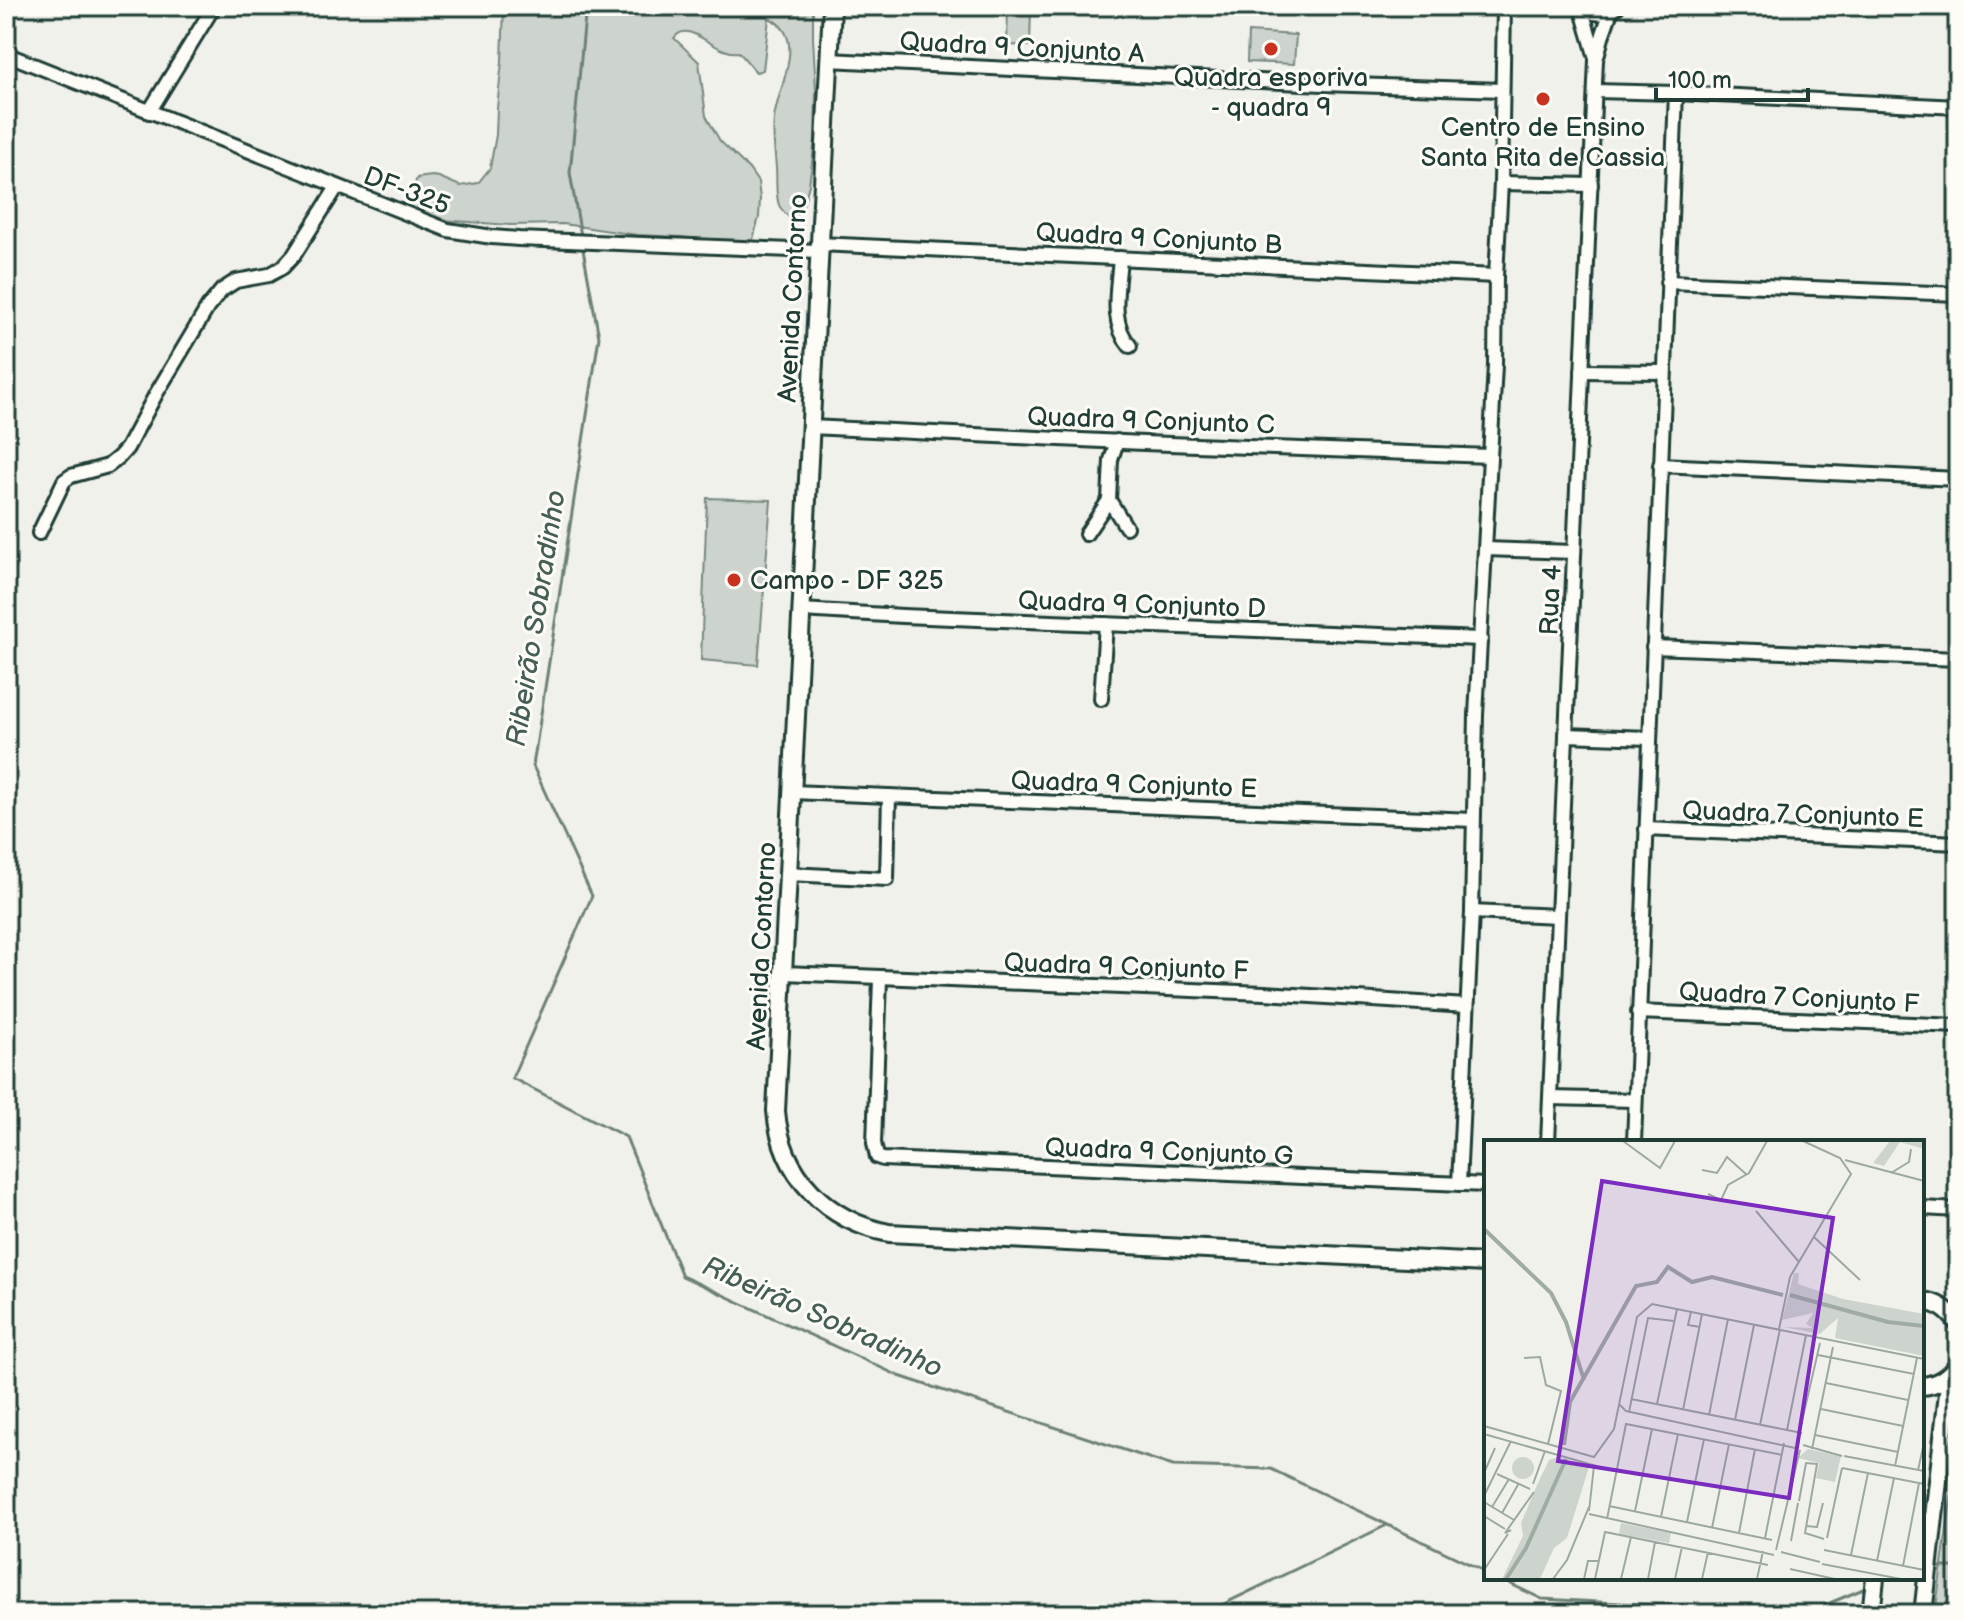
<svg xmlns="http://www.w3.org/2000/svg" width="1964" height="1620" viewBox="0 0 1964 1620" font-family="'Balsamiq Sans',sans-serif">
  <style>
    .green { fill: #cdd3cd; stroke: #768880; stroke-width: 2 }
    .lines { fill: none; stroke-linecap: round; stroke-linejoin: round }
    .stream { stroke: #6c8077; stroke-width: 3 }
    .minor-casing { stroke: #1f3d34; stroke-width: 18 }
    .major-casing { stroke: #1f3d34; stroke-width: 22 }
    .minor { stroke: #fdfcf7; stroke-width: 12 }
    .major { stroke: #fdfcf7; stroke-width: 16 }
    .poi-dot { fill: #c8321e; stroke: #fdfcf7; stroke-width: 3 }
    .labels { text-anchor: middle; stroke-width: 6; stroke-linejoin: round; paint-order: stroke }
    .street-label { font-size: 26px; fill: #1f3d34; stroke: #fdfcf7 }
    .poi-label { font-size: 26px; fill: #1f3d34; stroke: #fdfcf7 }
    .water-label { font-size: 28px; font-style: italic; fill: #455e56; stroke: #fdfcf7 }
    .inset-river { fill: none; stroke: #9faca4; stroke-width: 4 }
    .inset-road { fill: none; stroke: #9ca9a2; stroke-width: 2 }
    .view { fill: #7b2cbf; fill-opacity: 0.15; stroke: #7b2cbf; stroke-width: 4 }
    .inset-edge { fill: none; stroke: #1f3d34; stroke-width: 4 }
  </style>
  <rect width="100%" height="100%" fill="#f0f1eb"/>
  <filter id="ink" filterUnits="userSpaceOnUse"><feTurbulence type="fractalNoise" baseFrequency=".0125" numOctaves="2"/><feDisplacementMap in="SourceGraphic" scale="16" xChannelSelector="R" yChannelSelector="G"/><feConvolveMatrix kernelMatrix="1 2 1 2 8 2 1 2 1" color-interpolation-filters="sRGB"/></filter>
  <g filter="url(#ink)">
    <g class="green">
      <path d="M504,6H813V38L816,90L815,140L809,185L800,216L791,219C787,215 781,210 779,205C775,194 777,180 776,168C775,152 772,135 774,119C777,88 810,37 769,18L763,70L756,72L739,52C714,56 690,17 674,38L699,62L706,116L720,141L749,169L758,182L760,199L759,217L752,243L737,245L681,237L637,235L563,224L510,225L442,220L425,216L418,210L414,186L417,178L432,176L439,177L460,186L478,183L490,168L496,135L497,108L502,61Z"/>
      <path d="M1008,6H1031L1030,46L1007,45Z"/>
      <path d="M1248,32L1296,35L1294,64L1247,62Z"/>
      <path d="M707,498L771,500L758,665L701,660Z"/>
      <path d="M1958,1450V1614H1935Z"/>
    </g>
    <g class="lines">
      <g class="stream">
        <path d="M581,236L570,173L586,6"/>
        <path d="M582,244L599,337L533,766L592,896L512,1078L626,1137L682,1276L899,1376L1173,1466L1271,1469L1486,1572"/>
        <path d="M1934,1567H1958"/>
        <path d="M1498,1578L1542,1599L1806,1613L1868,1587"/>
        <path d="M1203,1614L1387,1525"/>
      </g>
      <g class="minor-casing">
        <g id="minor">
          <path d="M1580,6C1593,16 1606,16 1618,6"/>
          <path d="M1581,7L1596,58"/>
          <path d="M6,54L448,230L492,237L519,239L818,251"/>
          <path d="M828,60L1323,84L1502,90"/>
          <path d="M1595,91L1676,93L1958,107"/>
          <path d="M149,112L214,6"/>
          <path d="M1501,183L1591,185"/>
          <path d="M819,244L1496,276"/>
          <path d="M1120,258C1118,288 1109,322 1130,346"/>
          <path d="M1667,282L1958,294"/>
          <path d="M1582,371L1664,372"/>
          <path d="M810,427L1144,443L1490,456"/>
          <path d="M1660,465L1958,479"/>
          <path d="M1109,500L1126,527"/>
          <path d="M39,533L64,481L71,476L108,466L119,457L127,448L156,394L208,307L222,290L236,281L269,275L283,267L294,255L337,187"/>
          <path d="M1086,534L1109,500L1111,460L1117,441"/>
          <path d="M1486,549L1574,552"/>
          <path d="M801,610L903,616L1481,639"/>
          <path d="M1653,647L1958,659"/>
          <path d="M1101,699L1106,624"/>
          <path d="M1566,735L1649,738"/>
          <path d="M792,792L1473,820"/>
          <path d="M1646,829L1958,843"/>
          <path d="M789,874L887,879L889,796"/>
          <path d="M1472,912L1558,916"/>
          <path d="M784,973L1264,993L1467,1006"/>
          <path d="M880,979L874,1143L877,1157L883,1159L1486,1185"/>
          <path d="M1638,1012L1958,1026"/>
          <path d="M1550,1098L1635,1100"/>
          <path d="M1548,1142L1596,60L1603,34L1611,11"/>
          <path d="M1634,1142L1676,93"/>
          <path d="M1459,1184L1472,912L1476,715L1495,365L1496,276L1501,183L1504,6"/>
          <path d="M1922,1208L1958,1210"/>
        </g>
      </g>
      <g class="major-casing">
        <g id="major">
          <path d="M832,6L776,1111C781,1175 827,1221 889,1233L1486,1263"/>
          <path d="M1922,1301C1939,1303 1948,1310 1958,1323"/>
          <path d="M1922,1386C1938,1385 1949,1377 1958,1364"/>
          <path d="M1871,1614L1875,1578"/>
          <path d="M1923,1614L1950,1375"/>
        </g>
      </g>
      <use href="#minor" class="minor"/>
      <use href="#major" class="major"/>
    </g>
  </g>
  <g class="poi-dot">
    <circle cx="1271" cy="49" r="8"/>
    <circle cx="1543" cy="99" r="8"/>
    <circle cx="734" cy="580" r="8"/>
  </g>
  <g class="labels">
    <g class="street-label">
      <text transform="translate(1022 47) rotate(3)" y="9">Quadra 9 Conjunto A</text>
      <text transform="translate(407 190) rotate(21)" y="9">DF-325</text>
      <text transform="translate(1159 238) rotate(3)" y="9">Quadra 9 Conjunto B</text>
      <text transform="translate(792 298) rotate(-87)" y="9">Avenida Contorno</text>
      <text transform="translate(1151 420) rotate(2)" y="9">Quadra 9 Conjunto C</text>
      <text transform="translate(1550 600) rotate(-87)" y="9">Rua 4</text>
      <text transform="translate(1142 604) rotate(2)" y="9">Quadra 9 Conjunto D</text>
      <text transform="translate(1134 784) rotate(2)" y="9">Quadra 9 Conjunto E</text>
      <text transform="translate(1803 814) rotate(2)" y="9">Quadra 7 Conjunto E</text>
      <text transform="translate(761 946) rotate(-87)" y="9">Avenida Contorno</text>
      <text transform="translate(1126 966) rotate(2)" y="9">Quadra 9 Conjunto F</text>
      <text transform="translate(1799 997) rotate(3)" y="9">Quadra 7 Conjunto F</text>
      <text transform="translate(1169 1151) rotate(2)" y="9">Quadra 9 Conjunto G</text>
    </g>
    <g class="poi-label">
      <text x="1271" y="86">Quadra esporiva<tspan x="1271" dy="30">- quadra 9</tspan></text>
      <text x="1543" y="136">Centro de Ensino<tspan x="1543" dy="30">Santa Rita de Cassia</tspan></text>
      <text x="750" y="589" text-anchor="start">Campo - DF 325</text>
    </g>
    <g class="water-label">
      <text transform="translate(535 618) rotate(-81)" y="10">Ribeirão Sobradinho</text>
      <text transform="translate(823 1316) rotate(24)" y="10">Ribeirão Sobradinho</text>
    </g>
  </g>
  <g transform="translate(1484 1140)">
    <rect width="440" height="440" fill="#f0f1eb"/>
    <path d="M406,1H440V9L416,2L400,26L389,23ZM310,133H315L314,144L359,159L440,174V216L351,198L354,178L336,194L300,187L329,188L322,184L329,173L298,180ZM324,309L357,316L351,342L332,338L335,323L314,318ZM74,317L105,327L83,398L70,408L56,439H18L39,396L37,383L53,345L65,320ZM28 328a11 11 0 1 1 22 0a11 11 0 1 1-22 0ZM137,383L187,393L185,403L135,394Z" fill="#cdd3cd"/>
    <path class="inset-river" d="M0,89L67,153L82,182L100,240M306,155L404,182L440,186M80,305L86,262L152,146L173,142L184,127L208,142L228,137L299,155M22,439L42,408L82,319"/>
    <path class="inset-road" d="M139,1L176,28L191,1M361,20L440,41M218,30L233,33L243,17L263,35M407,33L425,22L427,9M224,54L237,60L244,45L265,33L283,1M272,71L315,122M330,97L376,140M207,172L204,185L216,187M295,189L306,137L367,34L356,18L319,1M334,215L430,234M40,218L56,217L62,245L77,251L64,304M342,243L424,260M147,259L318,293M135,264L142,271L311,308M173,264L193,169M337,269L419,286M199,270L218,174M145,272L164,178L190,181M225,275L244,179M251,280L270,185M276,285L296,189M0,286L110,317L130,289L153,177L168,164L440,219M303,290L322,195M0,294L116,327M331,295L414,312M313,303L336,203M319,305L358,316M328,309L349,207M360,316L440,331M411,326L433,218M358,328L440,344M434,330L440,303M0,333L11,308M13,334L46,349M49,344L61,311M0,356L27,301M315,361L322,323L333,324L321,393L340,399M0,362L30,380M125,366L288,400M8,367L25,339M105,371L110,326M151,371L168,289M18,373L35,343M105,374L290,415M0,376L21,389M177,377L194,294M123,379L142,284L298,315M203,382L220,299M322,386L333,387L339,363M228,388L245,304M27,390L21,393L50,352M255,393L271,309M281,398L300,303M343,398L358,328M307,401L314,363M292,410L316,310M340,410L440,430M297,412L336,422M367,415L384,333M393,421L410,338M338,424L417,439M419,426L435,343M306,429L351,439M0,430L24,394M69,439L83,420L105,367M100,439L104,421H114M111,439L121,392L284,425M137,439L147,397M164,439L171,402M191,439L198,407M218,439L224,412M273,439L279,411"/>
    <path class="view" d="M118,41L349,78L305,358L74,321Z"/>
    <rect width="440" height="440" class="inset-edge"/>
  </g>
  <rect width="1964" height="1620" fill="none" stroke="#fdfcf7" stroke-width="32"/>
  <rect x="16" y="16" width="1932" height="1588" fill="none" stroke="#1f3d34" stroke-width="3" filter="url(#ink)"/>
  <path d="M1656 88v12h152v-12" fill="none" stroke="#1f3d34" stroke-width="4"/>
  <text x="1668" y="88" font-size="24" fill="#1f3d34" stroke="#fdfcf7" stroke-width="6" paint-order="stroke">100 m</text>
</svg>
